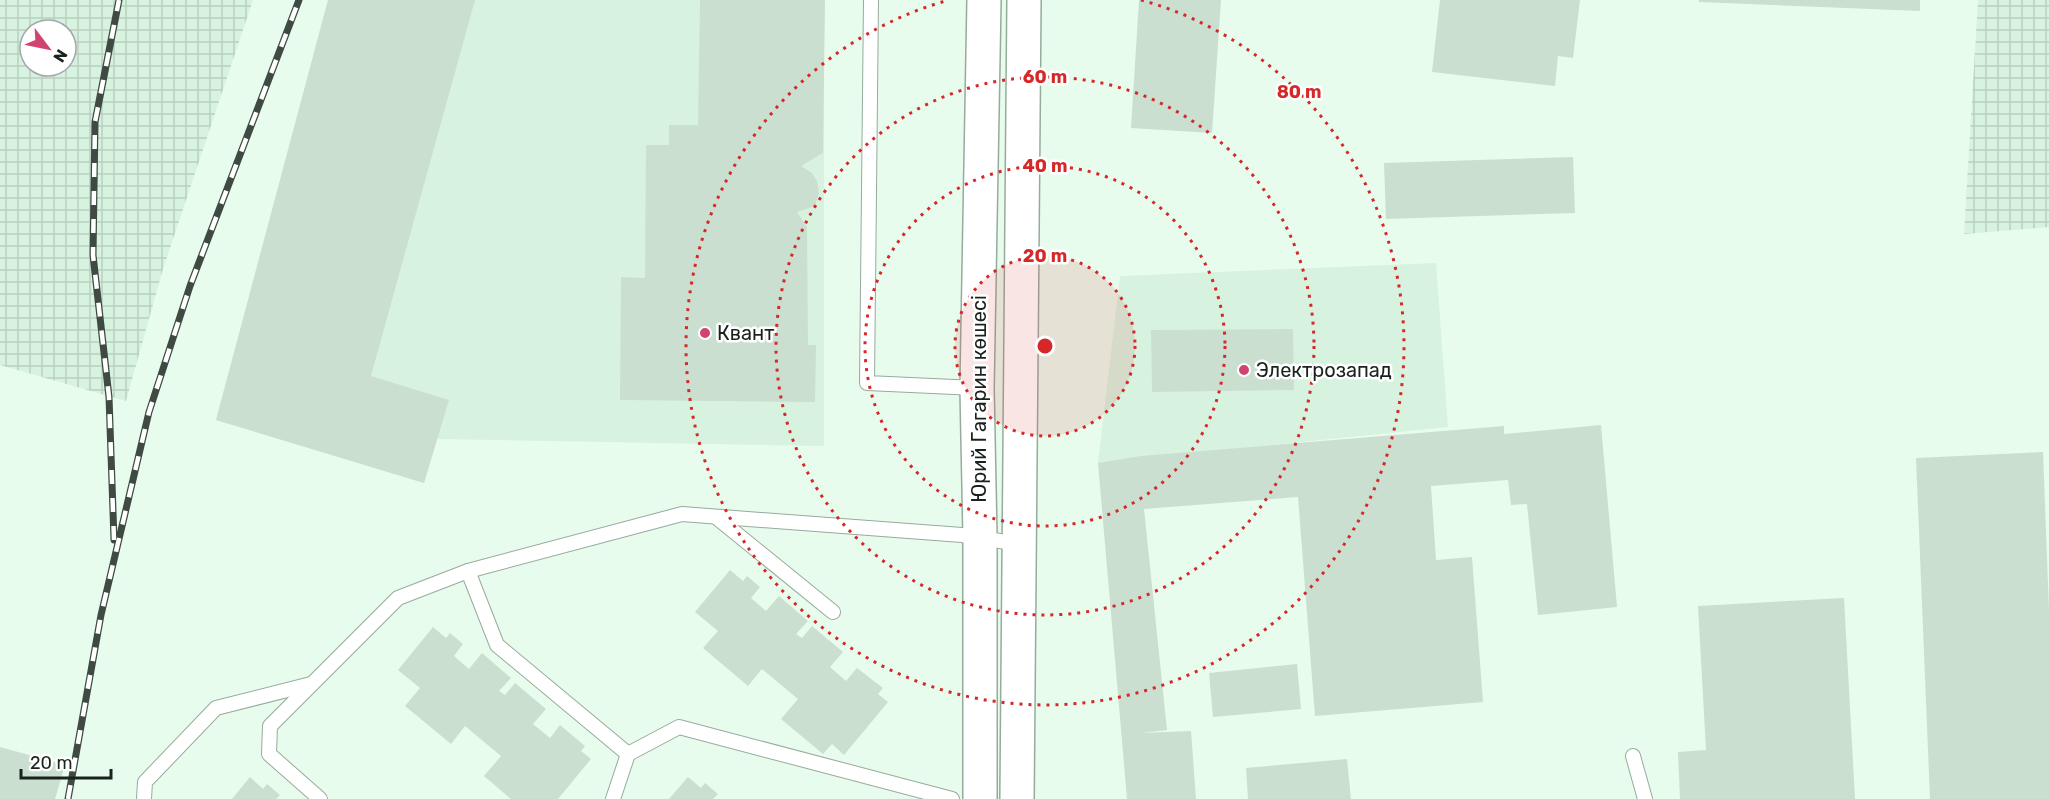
<svg xmlns="http://www.w3.org/2000/svg" width="2049" height="799" viewBox="0 0 2049 799" font-family="Rubik,sans-serif">
  <style>
    .built { fill: #d7f3df }
    .industrial { fill: url(#industrial-grid); fill-rule: evenodd }
    .building { fill: #cadfd0 }
    .lines { fill: none; stroke-linecap: round; stroke-linejoin: round }
    .service-casing { stroke: #97ab9d; stroke-width: 16 }
    .primary-casing { stroke: #97ab9d; stroke-width: 36 }
    .service { stroke: #fff; stroke-width: 14 }
    .primary { stroke: #fff; stroke-width: 33 }
    .rail-casing { stroke: #3f4a43; stroke-width: 7 }
    .rail { stroke: #fff; stroke-width: 4.5; stroke-dasharray: 14; stroke-linecap: butt }
    .ring { fill: none; stroke: #d62828; stroke-width: 3; stroke-dasharray: 3 6 }
    .poi-dot { fill: #d14471; stroke: #fff; stroke-width: 2 }
    .labels { text-anchor: middle; stroke-width: 5; stroke-linejoin: round; paint-order: stroke }
    .poi-label { font-size: 20px; fill: #1a221d; stroke: #fff; text-anchor: start }
    .street-label { font-size: 20px; fill: #1a221d; stroke: #fff }
    .centre { fill: #d62828; stroke: #fff; stroke-width: 3 }
    .ring-label { font-size: 18px; text-anchor: middle; font-weight: bold; fill: #d62828; stroke: #fff; stroke-width: 5; stroke-linejoin: round; paint-order: stroke }
  </style>
  <defs>
    <pattern id="industrial-grid" width="8" height="8" patternUnits="userSpaceOnUse" patternTransform="scale(1.5)"><rect width="8" height="8" fill="#d7f3df"/><path d="M0 4h8M4 0v8" fill="none" stroke="#b8d0bf"/></pattern>
  </defs>
  <rect width="100%" height="100%" fill="#e7fced"/>
  <g class="built">
    <path d="M328,0H824V446L437,439L424,483L216,420Z"/>
    <path d="M1436,263L1448,427L1098,463L1120,276Z"/>
  </g>
  <g class="industrial">
    <path d="M0,0H253L163,269L126,401L0,365ZM30,30H66V66H30Z"/>
    <path d="M1978,0H2049V227L1964,234Z"/>
  </g>
  <g class="building">
    <path d="M328,0H475L371,376L449,400L424,483L216,420Z"/>
    <path d="M700,0H825L823,153L801,166L812,173L817,181L819,193L815,206L797,212L807,227L808,345H816L815,402L620,400L621,277L645,278L646,145H669V125H698Z"/>
    <path d="M1139,0H1221L1212,133L1131,128Z"/>
    <path d="M1440,0H1580L1573,58L1558,56L1555,86L1432,72Z"/>
    <path d="M1699,0H1920V11L1699,2Z"/>
    <path d="M1573,157L1575,213L1386,219L1384,163Z"/>
    <path d="M1293,329L1294,390L1152,392L1151,330Z"/>
    <path d="M1601,425L1617,607L1538,615L1527,504L1511,505L1508,480L1431,486L1436,560L1472,557L1483,702L1315,716L1298,497L1144,509L1167,730L1142,733L1191,731L1196,799H1127L1098,463L1141,456L1504,426V434Z"/>
    <path d="M2043,452L2049,611V799H1930L1916,458Z"/>
    <path d="M730,570L743,581L747,576L760,587L751,598L766,611L779,596L808,621L796,634L802,638L812,626L843,652L830,667L846,681L857,668L883,688L878,694L888,702L844,755L832,744L823,754L781,719L798,699L762,669L748,686L703,648L718,631L695,612Z"/>
    <path d="M1844,598L1855,799H1680L1678,752L1706,750L1698,606Z"/>
    <path d="M433,627L446,638L450,633L463,644L454,656L469,669L482,653L511,678L499,691L505,695L515,683L546,709L533,724L550,738L560,725L585,746L581,751L591,759L558,799H511L484,776L501,756L465,726L451,744L405,706L420,688L398,670Z"/>
    <path d="M1297,664L1301,709L1213,717L1209,673Z"/>
    <path d="M0,747L65,765L55,799H0Z"/>
    <path d="M1347,759L1351,799H1248L1246,768Z"/>
    <path d="M250,777L263,789L267,784L280,795L276,799H232Z"/>
    <path d="M688,777L701,788L705,783L718,794L713,799H669Z"/>
  </g>
  <g class="lines">
    <g class="service-casing">
      <g id="service">
        <path d="M871,0L867,383L976,388"/>
        <path d="M716,517L833,612"/>
        <path d="M468,571L497,645L628,754L679,727L952,799"/>
        <path d="M1633,756L1645,799"/>
        <path d="M144,799L145,782L216,708L311,684"/>
        <path d="M320,799L269,754L270,726L398,598L468,571L682,514L962,535L1019,544"/>
        <path d="M613,799L628,754"/>
      </g>
    </g>
    <g class="primary-casing">
      <g id="primary">
        <path d="M980,799V537L977,388L984,0"/>
        <path d="M1017,799L1024,0"/>
      </g>
    </g>
    <use href="#service" class="service"/>
    <use href="#primary" class="primary"/>
    <g class="rail-casing">
      <g id="rail">
        <path d="M114,540L109,397L93,255L95,122L119,0"/>
        <path d="M68,799L101,615L149,412L190,286L299,0"/>
      </g>
    </g>
    <use href="#rail" class="rail"/>
  </g>
  <circle cx="1045" cy="346" r="90" fill="#d62828" fill-opacity=".12"/>
  <g class="ring">
    <circle cx="1045" cy="346" r="90"/>
    <circle cx="1045" cy="346" r="180"/>
    <circle cx="1045" cy="346" r="269"/>
    <path d="M1141 0A359 359 0 1 1 949 0"/>
  </g>
  <g class="poi-dot">
    <circle cx="705" cy="333" r="6"/>
    <circle cx="1244" cy="370" r="6"/>
  </g>
  <g class="labels">
    <g class="poi-label">
      <text x="717" y="340">Квант</text>
      <text x="1256" y="377">Электрозапад</text>
    </g>
    <g class="street-label">
      <text transform="translate(979 399) rotate(-90)" y="7">Юрий Гагарин көшесі</text>
    </g>
  </g>
  <circle cx="1045" cy="346" r="9" class="centre"/>
  <g class="ring-label">
    <text x="1045" y="83">60 m</text>
    <text x="1299" y="98">80 m</text>
    <text x="1045" y="172">40 m</text>
    <text x="1045" y="262">20 m</text>
  </g>
  <g transform="translate(48 48) rotate(122)"><circle r="28" fill="#ffffff" stroke="#a3a7a5" stroke-width="1.5"/>
  <path d="M0-4.5L10 22L0 15L-10 22Z" fill="#d14471"/>
  <text y="-9" font-size="16" font-weight="bold" text-anchor="middle" fill="#1a221d">N</text>
  </g>
  <path d="M21 769v9h90v-9" fill="none" stroke="#1a221d" stroke-width="3"/>
  <text x="30" y="769" font-size="18" fill="#1a221d" stroke="#ffffff" stroke-width="4.5" paint-order="stroke">20 m</text>
</svg>
